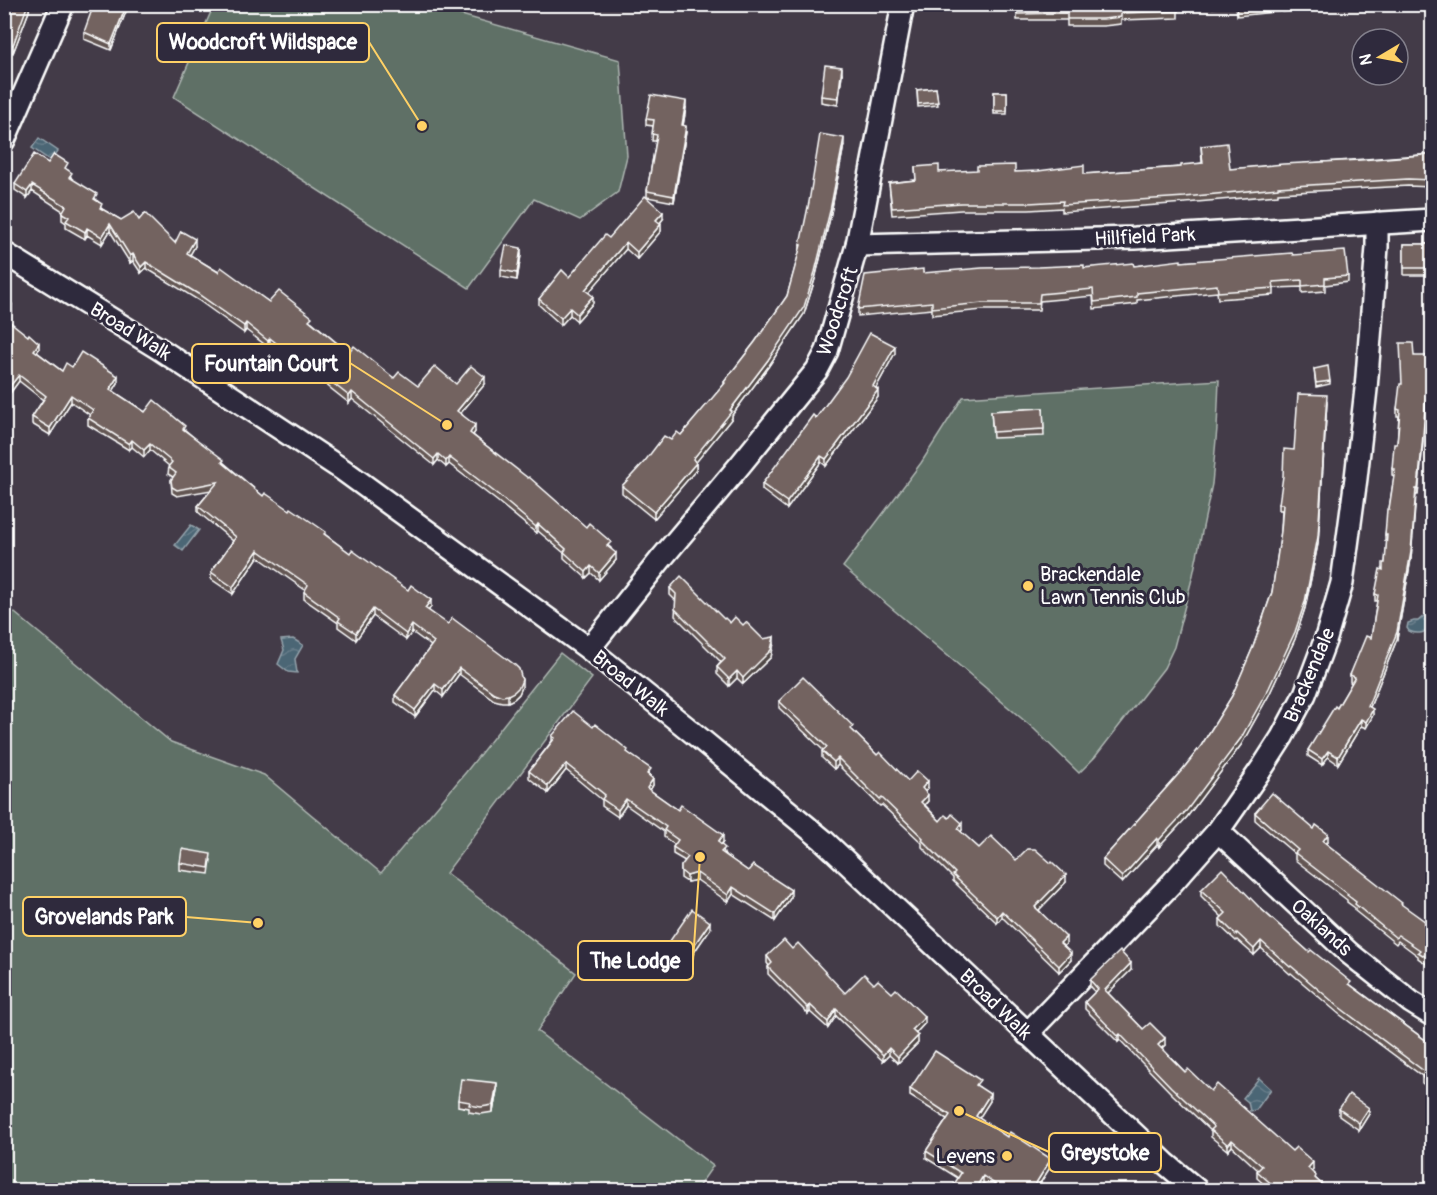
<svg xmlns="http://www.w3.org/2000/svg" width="1437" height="1195" viewBox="0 0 1437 1195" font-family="Pangolin,sans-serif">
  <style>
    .park { fill: #5e6f66; stroke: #aeb7b2; stroke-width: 1.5 }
    .water { fill: url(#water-waves); stroke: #94a3ac; stroke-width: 1.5 }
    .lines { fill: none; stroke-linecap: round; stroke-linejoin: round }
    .minor-casing { stroke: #fff; stroke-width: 26 }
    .minor { stroke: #2f2a3d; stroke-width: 21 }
    .wall { fill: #635653; stroke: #fff; stroke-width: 1.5 }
    .shaded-wall { fill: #504644; stroke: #fff; stroke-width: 1.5 }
    .building { fill: #736461; stroke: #fff; stroke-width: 1.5 }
    .poi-dot { fill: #ffd166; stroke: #2f2a3d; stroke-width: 2 }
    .labels { text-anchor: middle; stroke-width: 6; stroke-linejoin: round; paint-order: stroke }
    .street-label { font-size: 20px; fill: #fff; stroke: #2f2a3d }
    .poi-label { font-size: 20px; fill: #fff; stroke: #2f2a3d; text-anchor: start }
    .leader { fill: none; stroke: #ffd166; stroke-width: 2 }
    .callout-dot { fill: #ffd166; stroke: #2f2a3d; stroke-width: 2 }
    .callout { fill: #2f2a3d; stroke: #ffd166; stroke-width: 2 }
    .callout-label { font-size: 21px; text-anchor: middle; font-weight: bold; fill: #fff }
  </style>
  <defs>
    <pattern id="water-waves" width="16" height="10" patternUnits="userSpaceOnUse" patternTransform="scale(1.5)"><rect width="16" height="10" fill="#4c6675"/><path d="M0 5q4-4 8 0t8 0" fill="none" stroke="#677d8a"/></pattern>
  </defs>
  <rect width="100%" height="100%" fill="#433b48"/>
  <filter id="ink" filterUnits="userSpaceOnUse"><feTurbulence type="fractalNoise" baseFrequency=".0167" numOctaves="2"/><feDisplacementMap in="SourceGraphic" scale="12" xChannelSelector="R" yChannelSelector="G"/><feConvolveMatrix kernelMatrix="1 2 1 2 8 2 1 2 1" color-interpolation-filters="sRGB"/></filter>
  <g filter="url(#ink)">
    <g class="park">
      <path d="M214,5H426L620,60L627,156L618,192L580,220L534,199L469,288L174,97Z"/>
      <path d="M1219,380L1217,428L1212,484L1193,575L1174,647L1164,668L1095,757L1079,773L1033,728L843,567L921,463L963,397Z"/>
      <path d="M4,604L171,742L264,775L381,873L466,772L560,653L592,678L446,873L576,973L537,1031L713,1166L696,1190H5Z"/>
    </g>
    <g class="water">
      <path d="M39,138L58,151L51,161L32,148Z"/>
      <path d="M191,525L199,530L183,551L175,545Z"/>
      <path d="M1429,614L1432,615V627C1426,633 1417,635 1409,631L1407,628L1408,623L1414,621H1418L1425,615Z"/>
      <path d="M293,639L303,645L295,659L297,673L288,672L278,664L284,650L281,640Z"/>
      <path d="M1259,1078L1271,1089L1256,1110L1250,1111L1248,1102L1243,1098Z"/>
    </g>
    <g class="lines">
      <g class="minor-casing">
        <g id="minor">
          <path d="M4,140L63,4"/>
          <path d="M857,245L1135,238L1432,220"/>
          <path d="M4,253L158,348L343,470L589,649L692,732L823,840L1165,1163L1197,1190"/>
          <path d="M589,649L661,559L740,465L817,370L827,351L857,245L903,4"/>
          <path d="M1218,831L1349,953L1411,1002L1432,1015"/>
          <path d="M1027,1034L1172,883L1218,831L1264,765L1282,737L1305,694L1326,638L1342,583L1356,478L1366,389L1377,247V223"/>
        </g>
      </g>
      <use href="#minor" class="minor"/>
    </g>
    <g class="wall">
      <path d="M5,4H29V11L13,53L4,49Z"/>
      <path d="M129,4L111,50L84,39V32Z"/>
      <path d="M950,4H1345L1283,12V11L1237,16L1236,6L1178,10V18L1121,20V24L1103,26H1067V20H1017V8L976,7Z"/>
      <path d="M842,74L838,105L821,102V96Z"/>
      <path d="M936,88L938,105L918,107L917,90Z"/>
      <rect x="994" y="92" width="13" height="22"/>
      <path d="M686,108L683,125L686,132L674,202L647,197V191L656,141H652L653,126L646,125V119Z"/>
      <path d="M844,145L830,218L815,279L804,314L768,367L732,415V418L696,462V470L654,519L622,493V486L671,440L681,435L724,385V382L755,342L787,296L800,250V245Z"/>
      <path d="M1201,146L1230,169L1432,154V187L1408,186L1278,193V195L1185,203L1062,212V208L1029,210H961L892,215L889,183L916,180L915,167L939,172H1015L1084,174L1181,167L1202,163Z"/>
      <path d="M48,163L68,170L72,179L97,200L102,209L121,220H139L175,243L195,246L190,255L269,302L312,322L349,353L394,378L418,386L456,384H485L461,413L475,432L473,435L611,548L616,560L599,580L591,573L586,578L564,558V553L538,531L536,533L497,501L449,464L446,467L438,460L434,465L352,399L349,403L311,373L309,374L299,366L298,367L270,345L268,347L246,330L244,333L198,300L146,268L141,273L133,261L130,263L110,231L102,244L87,235L85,239L66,228V223L62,220V213L63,211L32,191L27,198L15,190V184Z"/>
      <path d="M663,219L660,223L661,231L637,259L626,249L588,293L593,303L577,321L570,315L561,325L539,305V299L569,277L609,238Z"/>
      <rect x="1404" y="244" width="28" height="31"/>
      <path d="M521,255L517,280L501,277V270Z"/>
      <path d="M1293,255L1348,276V282L1325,285V291L1302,293V287L1274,288V295L1218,299L1217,292L1137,300V304L1094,309L1093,296L1040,301L1039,310H983L932,315V309L858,316V309L923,273L1134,266L1181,262Z"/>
      <path d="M4,299L12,312L7,319L39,349L37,352L62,371L72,367L118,383L113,391L145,412L185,430L263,496L326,535L350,553L431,607L428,610L522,687L519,694L514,699L508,702H502L494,700L459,674L443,697L435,690L415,717L395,702V695L431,646L412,632L406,640L373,616L356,640L338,627V623L304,599V592L305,590L258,557L233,594L211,579V572L233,541L198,512V506L211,490L177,496L172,493L171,480L173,477L168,474L169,466L150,450L144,457L132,447L129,450L88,425V418L90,415L71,402L50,435L32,424V417L43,400L19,381L11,392L4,387Z"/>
      <path d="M895,353L876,388L878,397L826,466L821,462L787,509L762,490V484L816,418Z"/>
      <path d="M1414,356L1429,363L1423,442L1418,495H1416L1411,559L1397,639L1370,707L1373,715L1366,728L1361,726L1338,764L1328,757L1322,765L1308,756V750L1337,708L1352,683L1350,682V675L1371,638L1377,601H1375V594L1385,563L1387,541H1385V535L1394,476L1392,475V469L1397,444L1399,416H1397V409L1402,384Z"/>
      <path d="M1314,369L1330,381V384L1316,387Z"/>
      <path d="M1327,402L1318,544L1305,608L1295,639L1269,695L1241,745L1187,817L1159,847L1157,845L1122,883L1103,866V859L1183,769L1201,746L1232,696L1253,647L1272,592L1281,531L1282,510H1279V504L1294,450Z"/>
      <path d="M1043,408L1044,436L993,438L991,411Z"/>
      <path d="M670,588L730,623L743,625L763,639L774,643L771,657L743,684L737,678L729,686L717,674V667L721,662L675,616L676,601L670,595Z"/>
      <path d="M779,701L853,731L877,755L908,781L928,788L925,791L928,801L925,805L940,821L962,830L961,832L979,848L1016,860L1066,882L1039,910L1066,944L1064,946L1071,960L1059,972L1002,917L997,923L953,881V878L922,847V843L882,805L880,806L838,765L834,769L822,758V751L823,750L779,708Z"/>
      <path d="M593,727L628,753L651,776L653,785L650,790L723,842L721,845L725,855L748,871L791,897L775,921L733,894L728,902L697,880L687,882L681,878V866L685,861L673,854V847L675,845L664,837V832L626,805L618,817L602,806V800L566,770L548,793L529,778V771L552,741V736Z"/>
      <path d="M1255,813L1328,841L1326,844L1432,930V968L1418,958V956L1398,941L1396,944L1355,911V908L1347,902V900L1295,860V854L1255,820Z"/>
      <path d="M211,860L209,874L180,870V863Z"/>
      <path d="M1201,890L1261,909L1309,952L1351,985L1432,1045V1091L1422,1083V1076L1339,1014L1291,973L1290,974L1261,948L1254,955L1237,940L1236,941L1220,926V919L1222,917L1201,896Z"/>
      <path d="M710,929L677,977L662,966V959L665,954V948Z"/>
      <path d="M792,949L845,993L874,984L892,993L925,1023L916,1033L918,1043L898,1063L889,1055L883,1061L836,1016L828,1028L810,1012L808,1014L768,974V967L769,966L767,963V956Z"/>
      <path d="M1131,970L1108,993L1143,1029L1165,1045L1162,1048L1185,1072L1292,1151L1313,1169L1311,1171L1316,1179L1329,1191H1271L1257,1178V1171L1258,1170L1232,1146L1228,1151L1211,1137V1131L1171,1093L1120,1040L1118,1042L1085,1009V1002L1095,992L1090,987V980Z"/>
      <path d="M979,1087L990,1101L979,1118L1051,1166L1035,1191H995L983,1183L958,1178L926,1158V1151L947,1119L910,1096V1089L980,1087Z"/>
      <path d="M497,1090L493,1112L481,1114L469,1112V1108L458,1106V1100Z"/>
      <path d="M1339,1109L1369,1114L1359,1130L1339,1116Z"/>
    </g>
    <g class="shaded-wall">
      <path d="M27,4H29V11L13,53V45Z"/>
      <path d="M127,4H129L111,50V44Z"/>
      <path d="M842,67V74L838,105V98Z"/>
      <path d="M686,101V108L682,132V125Z"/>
      <path d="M686,126V132L674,202V196Z"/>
      <path d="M844,138V145L830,218L815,279L804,314L768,367L732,415V418L693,466V459L768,360Z"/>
      <path d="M32,185V191L27,198V192Z"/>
      <path d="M663,212V219L656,227V220Z"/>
      <path d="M110,224V231L102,244V237Z"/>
      <path d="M661,224V231L637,259V252Z"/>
      <path d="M87,228V235L85,239V232Z"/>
      <path d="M195,239V246L187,260V253Z"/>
      <path d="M626,242V249L585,297V290Z"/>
      <path d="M521,248V255L517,280V273Z"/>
      <path d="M133,254V261L130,263V256Z"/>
      <path d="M146,262V268L141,273V267Z"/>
      <path d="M593,296V303L577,321V314Z"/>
      <path d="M12,305V312L4,322V315Z"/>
      <path d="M570,308V315L561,325V318Z"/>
      <path d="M246,323V330L244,333V326Z"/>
      <path d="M270,338V345L268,347V341Z"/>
      <path d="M39,343V349L34,356V350Z"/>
      <path d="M895,346V353L873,393V386Z"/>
      <path d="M1429,356L1423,442L1418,495V489Z"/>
      <path d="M19,375V381L11,392V385Z"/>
      <path d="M118,376V383L110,396V389Z"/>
      <path d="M485,377V384L457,417V411Z"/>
      <path d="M878,390V397L826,466V459Z"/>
      <path d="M352,392V399L349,403V396Z"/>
      <path d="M71,395V402L50,435V428Z"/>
      <path d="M1327,402L1318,544L1305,608L1295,639L1269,695L1241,745L1187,817L1159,847V840L1241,738Z"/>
      <path d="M475,425V432L470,439V433Z"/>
      <path d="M132,440V447L129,450V444Z"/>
      <path d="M150,444V450L144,457V450Z"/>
      <path d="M438,454V460L434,465V459Z"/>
      <path d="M821,456V462L787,509V502Z"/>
      <path d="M449,457V464L446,467V461Z"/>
      <path d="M696,463V470L654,519V512Z"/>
      <path d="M1416,489L1411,559L1397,639L1368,712V706Z"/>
      <path d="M538,524V531L536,533V527Z"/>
      <path d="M258,550V557L233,594V587Z"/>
      <path d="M616,553V560L599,580V573Z"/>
      <path d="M591,566V573L586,578V572Z"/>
      <path d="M431,600V607L425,615V608Z"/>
      <path d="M373,609V616L356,640V633Z"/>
      <path d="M412,625V632L406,640V634Z"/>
      <path d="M774,637V643L771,657L743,684V678Z"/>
      <path d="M459,668V674L443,697V690Z"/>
      <path d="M737,671V678L729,686V679Z"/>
      <path d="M522,680V687L519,694L514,699L508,702V695Z"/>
      <path d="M435,684V690L415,717V710Z"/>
      <path d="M1373,709V715L1366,728V722Z"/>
      <path d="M1361,719V726L1338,764V757Z"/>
      <path d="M1328,751V757L1322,765V759Z"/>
      <path d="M838,758V765L834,769V762Z"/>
      <path d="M566,764V770L548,793V786Z"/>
      <path d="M653,779V785L647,795V788Z"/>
      <path d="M928,781V788L922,795V788Z"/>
      <path d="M928,795V801L921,808V802Z"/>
      <path d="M626,799V805L618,817V810Z"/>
      <path d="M962,823V830L958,835V829Z"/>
      <path d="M1328,834V841L1323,848V841Z"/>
      <path d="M723,835V842L718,849V842Z"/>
      <path d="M1157,838V845L1122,883V877Z"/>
      <path d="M697,873V880L687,882V876Z"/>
      <path d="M1066,875V882L1035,914V907Z"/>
      <path d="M733,887V894L728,902V895Z"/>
      <path d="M791,890V897L775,921V914Z"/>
      <path d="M1002,911V917L997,923V917Z"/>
      <path d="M710,922V929L677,977V970Z"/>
      <path d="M1066,937V944L1060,950V943Z"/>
      <path d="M1261,941V948L1254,955V949Z"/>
      <path d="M1071,953V960L1059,972V966Z"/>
      <path d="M1131,963V970L1105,996V990Z"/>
      <path d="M810,1005V1012L808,1014V1008Z"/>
      <path d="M836,1009V1016L828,1028V1022Z"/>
      <path d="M925,1017V1023L912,1037V1030Z"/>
      <path d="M1120,1034V1040L1118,1042V1036Z"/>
      <path d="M918,1036V1043L898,1063V1057Z"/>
      <path d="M1165,1038V1045L1158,1051V1045Z"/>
      <path d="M889,1048V1055L883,1061V1055Z"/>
      <path d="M497,1083V1090L493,1112V1105Z"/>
      <path d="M990,1094V1101L976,1123V1116Z"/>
      <path d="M1369,1108V1114L1359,1130V1123Z"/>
      <path d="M1232,1140V1146L1228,1151V1145Z"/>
      <path d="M1051,1159V1166L1035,1191H1031Z"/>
      <path d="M1313,1162V1169L1308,1175V1168Z"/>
      <path d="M983,1176V1183L978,1191H974Z"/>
      <path d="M1281,1185V1191H1277V1189Z"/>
    </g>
    <g class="building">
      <path d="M5,4H28L13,45L4,41Z"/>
      <path d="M94,4H127L111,44L84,32Z"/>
      <path d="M1017,4H1178V11L1121,13V17L1103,19H1067V13L1017,14Z"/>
      <path d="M1237,4H1278L1237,9Z"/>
      <path d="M825,65L842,67L838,98L821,96Z"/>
      <path d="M936,88L938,102L918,104L917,90Z"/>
      <rect x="994" y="92" width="13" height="19"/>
      <path d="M651,95L686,101L682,125L686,126L674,196L647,191L657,135L652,134L654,120L646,119Z"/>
      <path d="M820,134L844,138L830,211L815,272L804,307L768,360L730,410L732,411L693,459L696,463L654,512L622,486L645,461L664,436L671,440L677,432L681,435L725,383L724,382L755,342L787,296L801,245H800L809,202Z"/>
      <path d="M1227,143L1230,169L1283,164L1360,160L1423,155V154H1432V180L1408,179L1278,187V188L1185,197L1062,205L1063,201L1029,203H961L892,208L889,183L916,180L915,167L939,165V172L977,170V166L1015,165V172L1038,171L1084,165V174L1181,167V165L1203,163L1201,146Z"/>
      <path d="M34,154L48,163L54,154L68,163L65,168L72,173L69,177L97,194L94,199L102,204L100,208L121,220L134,212L139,220L145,213L175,243L181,231L195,239L187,253L218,272L221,267L269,302L279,291L312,317L309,320L349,353L354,346L394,378L399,372L418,386L435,366L456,384L471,366L485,377L457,411L475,425L470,433L528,478L529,477L586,527L589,523L611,542L607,546L616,553L599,573L591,566L586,572L564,552L566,549L538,524L536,527L497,494L449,457L446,461L438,454L434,459L352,392L349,396L311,366L309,368L299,359L298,361L270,338L268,341L246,323L244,326L198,294L146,262L141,267L133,254L130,256L110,224L102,237L87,228L85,232L66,221L69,217L62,213L66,206L32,185L27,192L15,184Z"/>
      <path d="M645,196L663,212L656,220L661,224L637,252L626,242L585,290L593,296L577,314L570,308L561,318L539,299L562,270L569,277L605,235L609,238Z"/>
      <rect x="1404" y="244" width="28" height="24"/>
      <path d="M506,245L521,248L517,273L501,270Z"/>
      <path d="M1345,251L1348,276L1325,278V284L1302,286V280L1273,282L1274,288L1218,292L1217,285L1137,293V297L1094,302L1093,289L1040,294L1039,303H983L932,308V302L858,309L865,275L923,269V273L982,268L1038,267L1084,265V268L1133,263L1134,266L1181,260V262L1292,253L1293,255Z"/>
      <path d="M4,299L12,305L4,315Z"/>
      <path d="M4,317L28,336L29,334L39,343L34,350L62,371L66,363L72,367L81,352L118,376L110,389L145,412L154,400L185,426L183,429L224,460L222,462L263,496L265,493L290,510L291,508L326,532L324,534L350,553L352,550L408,590L411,585L431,600L425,608L448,624L452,618L515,665L519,669L522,680L519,687L514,692L508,695L502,696L494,693L459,668L443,690L435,684L415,710L395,695L434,642L412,625L406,634L373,609L356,633L338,621L340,618L304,592L308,585L258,550L233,587L211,572L236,537L198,506L218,482L177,490L172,487L171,480L176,473L168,467L172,462L150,444L144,450L132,440L129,444L88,418L93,410L71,395L50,428L32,417L46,396L19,375L11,385L4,380Z"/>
      <path d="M870,333L895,346L873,386L878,390L826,459L821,456L787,502L762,484L813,415L816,418L846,377Z"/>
      <path d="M1400,343H1413L1414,356H1429L1423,435L1418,489H1416L1411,552L1397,632L1368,706L1373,709L1366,722L1361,719L1338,757L1328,751L1322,759L1308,750L1335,706L1337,708L1355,677L1350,675L1366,636L1371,638L1378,595L1375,594L1380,569L1383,570V563H1385L1387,535H1385L1387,509H1389L1395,469H1392L1394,444H1397L1400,410L1397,409L1400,384H1402Z"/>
      <path d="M1328,366L1330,381L1316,383L1314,369Z"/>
      <path d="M1298,394L1327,395L1318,537L1305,602L1295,632L1269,688L1241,738L1187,810L1159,840L1157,838L1122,877L1103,859L1183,769L1201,746L1232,696L1253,647L1272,592L1281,531L1283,504H1279L1283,476L1284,449L1294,450Z"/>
      <path d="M1043,408L1044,429L993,432L991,411Z"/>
      <path d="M681,576L724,619L725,618L730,623L735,617L743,625L746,622L763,639L774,637L771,650L743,678L737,671L729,679L717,667L725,659L675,609L676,594L670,588Z"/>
      <path d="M803,677L853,726L851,729L877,755L880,752L908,781L917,771L928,781L922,788L928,795L921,802L940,821L945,815L949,818L952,814L962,823L958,829L979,848L991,836L1016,860L1027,849H1035L1051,863L1052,862L1066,875L1035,907L1066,937L1060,943L1071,953L1059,966L1002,911L997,917L953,875L955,873L922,840L923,838L882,798L880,800L838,758L834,762L822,751L827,747L779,701Z"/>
      <path d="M573,711L593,727L595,724L628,750L627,752L651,769L647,774L653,779L647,788L678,810L681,805L723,835L718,842L725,848L721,852L748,871L753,865L791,890L775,914L733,887L728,895L697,873L687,876L681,871V866L688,857L673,847L678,840L664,830L666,827L626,799L618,810L602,799L605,795L566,764L548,786L529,771L555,738L552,736Z"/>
      <path d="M1272,793L1314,829L1316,825L1328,834L1323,841L1402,903L1401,904L1426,922L1424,925L1432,930V961L1418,952L1420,950L1398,935L1396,938L1355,904L1356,902L1347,895L1348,894L1295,853L1298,850L1255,813Z"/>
      <path d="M182,849L211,854L209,868L180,863Z"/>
      <path d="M1222,869L1261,909L1309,952L1311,950L1351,982L1349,984L1432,1045V1084L1422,1077L1425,1072L1339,1007L1291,966L1290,967L1261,941L1254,949L1237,933L1236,935L1220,919L1226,913L1201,890Z"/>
      <path d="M692,909L710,922L677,970L662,959L668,950L665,948Z"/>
      <path d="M784,940L792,949L798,943L845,993L864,974L874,984L878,980L892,993L896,989L925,1017L912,1030L918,1036L898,1057L889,1048L883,1055L836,1009L828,1022L810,1005L808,1008L768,967L772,963L767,956Z"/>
      <path d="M1120,951L1131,963L1105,990L1143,1029L1150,1023L1165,1038L1158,1045L1185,1072L1188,1069L1211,1091L1217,1084L1292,1151L1296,1147L1313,1162L1308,1168L1316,1176L1315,1178L1329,1191H1289L1281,1185L1277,1189L1257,1171L1262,1166L1232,1140L1228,1145L1211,1130L1214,1127L1171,1087L1120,1034L1118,1036L1085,1002L1098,989L1090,980Z"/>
      <path d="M935,1051L980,1080L976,1085L990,1094L976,1116L1007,1137L1010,1132L1051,1159L1031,1191H1005L983,1176L974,1191H950L961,1173L926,1151L950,1115L910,1089Z"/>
      <path d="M461,1079L497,1083L493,1105L481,1107L469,1105L470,1102L458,1100Z"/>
      <path d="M1349,1094L1369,1108L1359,1123L1339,1109Z"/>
      <path d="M1064,1187L1070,1191H1062Z"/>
    </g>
  </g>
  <g class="poi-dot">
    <circle cx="1028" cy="586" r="6"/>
    <circle cx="1007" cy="1156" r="6"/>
  </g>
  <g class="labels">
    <g class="street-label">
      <text transform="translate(1145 236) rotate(-3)" y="7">Hillfield Park</text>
      <text transform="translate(837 311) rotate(-72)" y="7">Woodcroft</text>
      <text transform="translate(131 331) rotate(32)" y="7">Broad Walk</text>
      <text transform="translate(1309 675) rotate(-67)" y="7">Brackendale</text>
      <text transform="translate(631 683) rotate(39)" y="7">Broad Walk</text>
      <text transform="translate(1322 927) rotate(42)" y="7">Oaklands</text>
      <text transform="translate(996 1004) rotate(44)" y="7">Broad Walk</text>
    </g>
    <g class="poi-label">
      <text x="1040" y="581">Brackendale<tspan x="1040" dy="23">Lawn Tennis Club</tspan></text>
      <text x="995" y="1163" text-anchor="end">Levens</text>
    </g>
  </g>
  <path class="leader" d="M422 126L369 42M447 425L350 363M258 923L186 917M700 857L693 961M959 1111L1049 1152"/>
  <g class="callout-dot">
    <circle cx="422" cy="126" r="6"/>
    <circle cx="447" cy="425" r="6"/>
    <circle cx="258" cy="923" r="6"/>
    <circle cx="700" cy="857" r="6"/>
    <circle cx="959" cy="1111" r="6"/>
  </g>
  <g class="callout">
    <rect x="157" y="23" width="212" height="39" rx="6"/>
    <rect x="192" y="344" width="158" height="39" rx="6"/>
    <rect x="23" y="897" width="163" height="39" rx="6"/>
    <rect x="578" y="941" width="115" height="39" rx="6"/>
    <rect x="1049" y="1133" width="112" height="39" rx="6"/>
  </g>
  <g class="callout-label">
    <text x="263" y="49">Woodcroft Wildspace</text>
    <text x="271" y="371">Fountain Court</text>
    <text x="104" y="924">Grovelands Park</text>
    <text x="635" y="968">The Lodge</text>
    <text x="1105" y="1160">Greystoke</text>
  </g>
  <rect width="1437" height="1195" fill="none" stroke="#2f2a3d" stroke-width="24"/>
  <rect x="12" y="12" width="1413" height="1171" fill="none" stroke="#fff" stroke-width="2" filter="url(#ink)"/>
  <g transform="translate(1380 57) rotate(260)"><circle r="28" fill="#2f2a3d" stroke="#827f8b" stroke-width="1.5"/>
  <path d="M0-4.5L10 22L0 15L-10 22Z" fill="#ffd166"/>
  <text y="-9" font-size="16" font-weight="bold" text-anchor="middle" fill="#ffffff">N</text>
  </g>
</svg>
